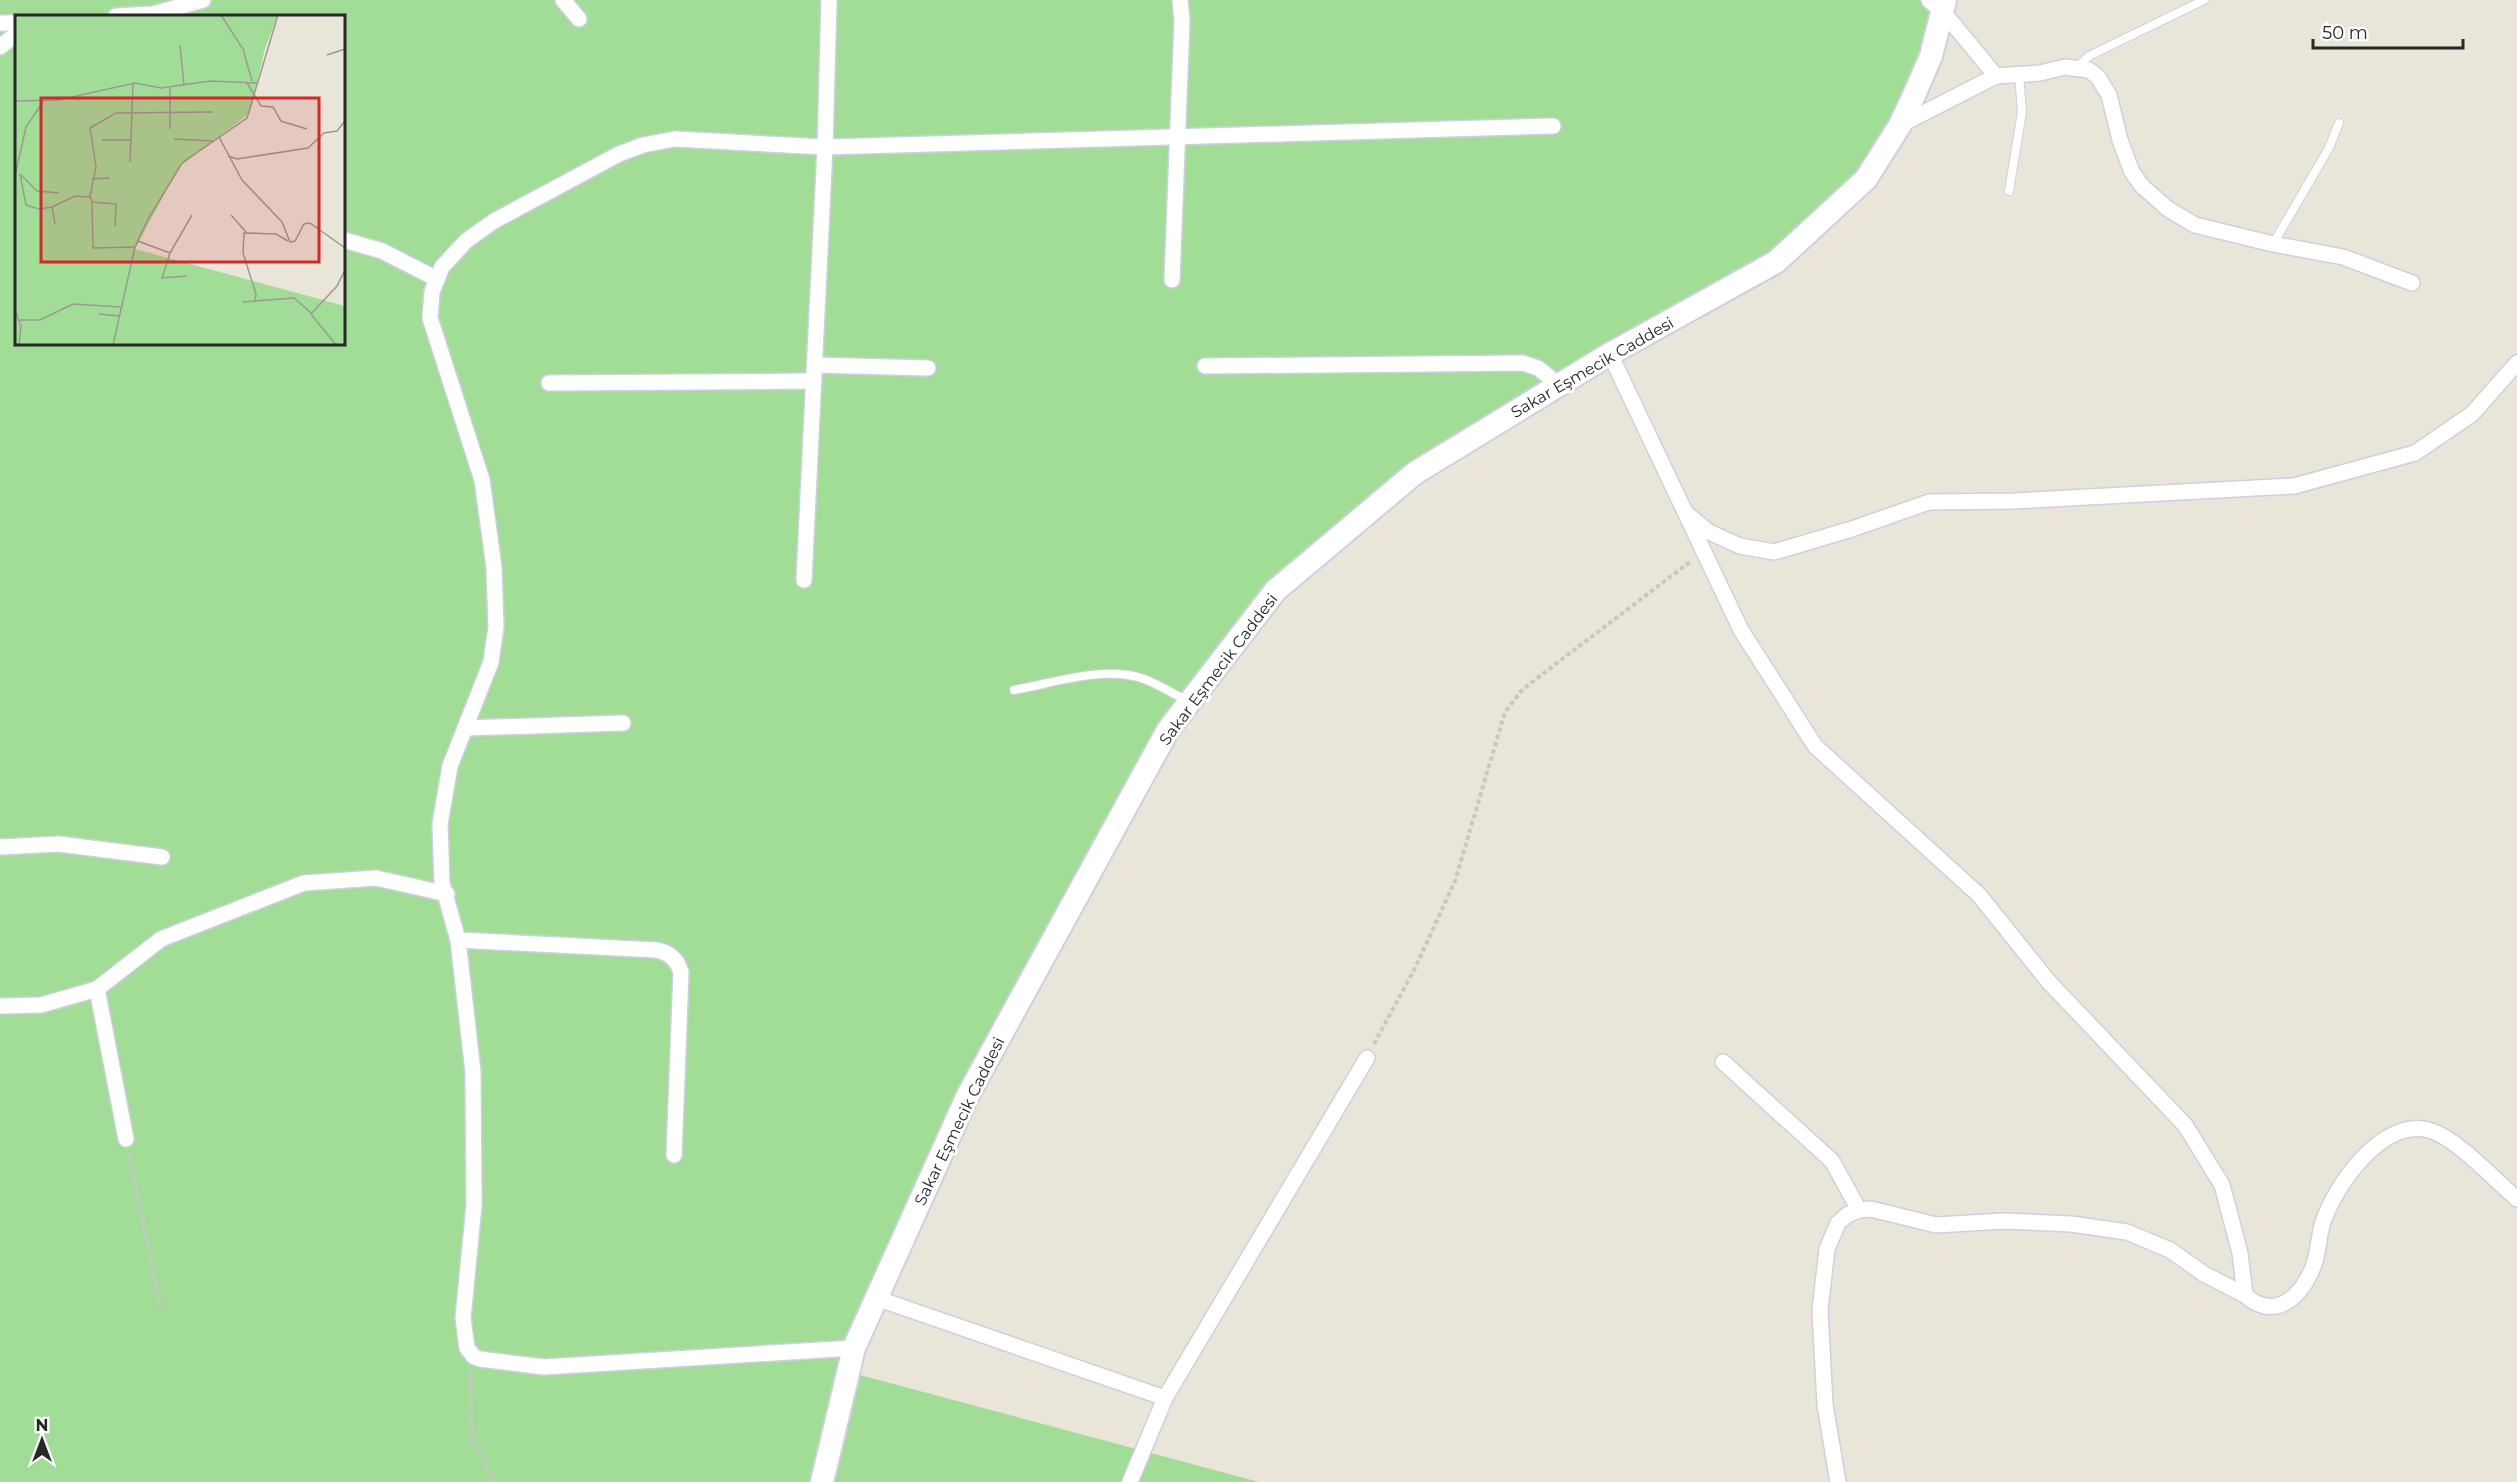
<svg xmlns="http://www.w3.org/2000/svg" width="2517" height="1482" viewBox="0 0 2517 1482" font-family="Montserrat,sans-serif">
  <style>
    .green { fill: #a2dd98; fill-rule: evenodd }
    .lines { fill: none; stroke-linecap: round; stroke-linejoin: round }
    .lane-casing { stroke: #cfcfe0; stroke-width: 10 }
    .street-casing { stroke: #cfcfe0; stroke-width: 18 }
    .secondary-casing { stroke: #cfcfe0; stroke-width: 26 }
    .path { stroke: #c7c7c7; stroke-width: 4; stroke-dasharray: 4.5 3; stroke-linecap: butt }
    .lane { stroke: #fff; stroke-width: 8 }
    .street { stroke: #fff; stroke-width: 15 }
    .secondary { stroke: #fff; stroke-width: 22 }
    .labels { text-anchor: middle; stroke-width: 6; stroke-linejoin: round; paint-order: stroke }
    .street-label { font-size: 16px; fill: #272727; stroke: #fff }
    .inset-road { fill: none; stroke: #9b9992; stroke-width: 1.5 }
    .view { fill: #d62828; fill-opacity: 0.15; stroke: #d62828; stroke-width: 3 }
    .inset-edge { fill: none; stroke: #272727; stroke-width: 3 }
  </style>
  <rect width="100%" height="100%" fill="#e9e5d9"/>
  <path class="green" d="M0,0H1946L1888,137L1804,234L1351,528L1219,660L1015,1016L849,1372L1259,1482H0ZM16,16H344V344H16Z"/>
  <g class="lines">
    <g class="lane-casing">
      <g id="lane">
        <path d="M2077,67L2089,56L2204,0"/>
        <path d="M2009,191L2022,112L2019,74"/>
        <path d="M2273,244L2329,148L2339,123"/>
        <path d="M1014,690C1054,683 1104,665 1144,679C1158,684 1173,694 1186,700"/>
      </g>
    </g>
    <g class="street-casing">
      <g id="street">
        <path d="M563,0L579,19"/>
        <path d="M1929,0L1944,13L1996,76L2040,73L2065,67L2089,70L2098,77L2109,95L2120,140L2132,172L2142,186L2168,209L2195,225L2273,244L2343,257L2412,283"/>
        <path d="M116,16L153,14L203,0"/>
        <path d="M0,23H16"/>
        <path d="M0,47L16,34"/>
        <path d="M1900,125L1996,76"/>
        <path d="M344,240L382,251L437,279"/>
        <path d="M1172,280L1182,21L1180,0"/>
        <path d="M1610,354L1741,630L1815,746L1979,895L2048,981L2185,1125L2222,1185L2240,1253L2245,1295C2275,1322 2301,1297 2313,1267C2319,1253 2318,1237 2323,1222C2336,1184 2384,1115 2432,1131C2458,1140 2495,1180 2517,1199"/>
        <path d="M815,365L928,368"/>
        <path d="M1205,366L1523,363L1538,368L1559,385"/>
        <path d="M549,383L814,381"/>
        <path d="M1687,514L1709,532L1740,546L1774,552L1852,529L1929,502L2014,501L2294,486L2415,453L2472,414L2517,363"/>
        <path d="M804,580L825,147L829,0"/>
        <path d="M465,728L623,723"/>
        <path d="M0,847L59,844L162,857"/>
        <path d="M458,940L473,1072L474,1205L463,1318L467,1348L474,1357L480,1359L544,1367L854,1348"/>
        <path d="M0,1006L41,1005L97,989"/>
        <path d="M1723,1062L1832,1161L1859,1210"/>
        <path d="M126,1139L97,989L161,939L304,883L376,878L447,894"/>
        <path d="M674,1155L681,972C677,959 669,952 656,950L458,940L442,883L440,824L450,766L491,662L496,627L494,567L482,480L430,318L432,292L442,267L466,241L494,221L619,154L643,145L675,139L825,147L1553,126"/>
        <path d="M876,1298L1165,1398L1367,1058"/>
        <path d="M1130,1482L1165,1398"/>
        <path d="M1838,1482L1825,1405L1820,1310L1827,1249L1838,1223L1847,1215L1859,1210L1871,1209L1936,1225L2004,1221L2071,1224L2127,1232L2170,1250L2204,1274L2245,1295"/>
      </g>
    </g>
    <g class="secondary-casing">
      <path id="secondary" d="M822,1482L854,1348L968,1095L1168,730L1276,590L1415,473L1610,354L1776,262L1866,179L1900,125L1915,93L1931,56L1945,0"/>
    </g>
    <g class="path">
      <path d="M1374,1044L1415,968L1455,881L1505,712L1523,689L1691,561"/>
      <path d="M129,1154L161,1309"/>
      <path d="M470,1371L472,1437L494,1482"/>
    </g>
    <use href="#lane" class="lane"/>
    <use href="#street" class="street"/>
    <use href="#secondary" class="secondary"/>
  </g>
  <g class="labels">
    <g class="street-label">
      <text transform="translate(1592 367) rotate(-30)" y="6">Sakar Eşmecik Caddesi</text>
      <text transform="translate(1218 669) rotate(-53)" y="6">Sakar Eşmecik Caddesi</text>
      <text transform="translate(959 1121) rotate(-64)" y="6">Sakar Eşmecik Caddesi</text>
    </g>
  </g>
  <g transform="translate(15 15)">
    <rect width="330" height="330" fill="#e9e5d9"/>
    <path d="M0,0H263L250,33L235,98L164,152L120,234L330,291V330H0Z" fill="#a2dd98"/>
    <path class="inset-road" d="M206,0L228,34L237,66M165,30L169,71M312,40L330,34M232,68L246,91L258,92L266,106L292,114M155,73V114M0,86L43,85L120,68L146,73L195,66L243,68M204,122L227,165L267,207L275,227L280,226L289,209L295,208L330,233M159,124L198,126M87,125H116M213,141L222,144L293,133L309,118L322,116L330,106M115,147L118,68M5,159L11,190L24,194L37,192M6,160L22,176L44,178M0,161L11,112L28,87M77,164L95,163M77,187L78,233L120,232M216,200L231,217M40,209L37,192L60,181L75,182M100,211L101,189L77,187L75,181L81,152L75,113L101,98L198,97M123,226L155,238L177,200M155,238L147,263L172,261M227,287L279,283L296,298M240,287L241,279L228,238L229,218L261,219L273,226M0,295L6,311L4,330M84,299L104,301M5,305H25L58,289L106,292M98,330L120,232L133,204L167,148L232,103L263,0M321,330L296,299L322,271L330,255"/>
    <path class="view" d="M26,83H304V247H26Z"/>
    <rect width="330" height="330" class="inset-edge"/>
  </g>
  <g transform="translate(42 1440)" stroke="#ffffff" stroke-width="4.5" paint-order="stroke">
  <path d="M0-4.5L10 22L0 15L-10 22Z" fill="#272727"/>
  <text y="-9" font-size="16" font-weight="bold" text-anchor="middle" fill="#272727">N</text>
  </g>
  <path d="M2313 39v9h150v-9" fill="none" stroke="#272727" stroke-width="3"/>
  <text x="2322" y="39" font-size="18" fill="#272727" stroke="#ffffff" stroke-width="4.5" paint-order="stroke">50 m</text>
</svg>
